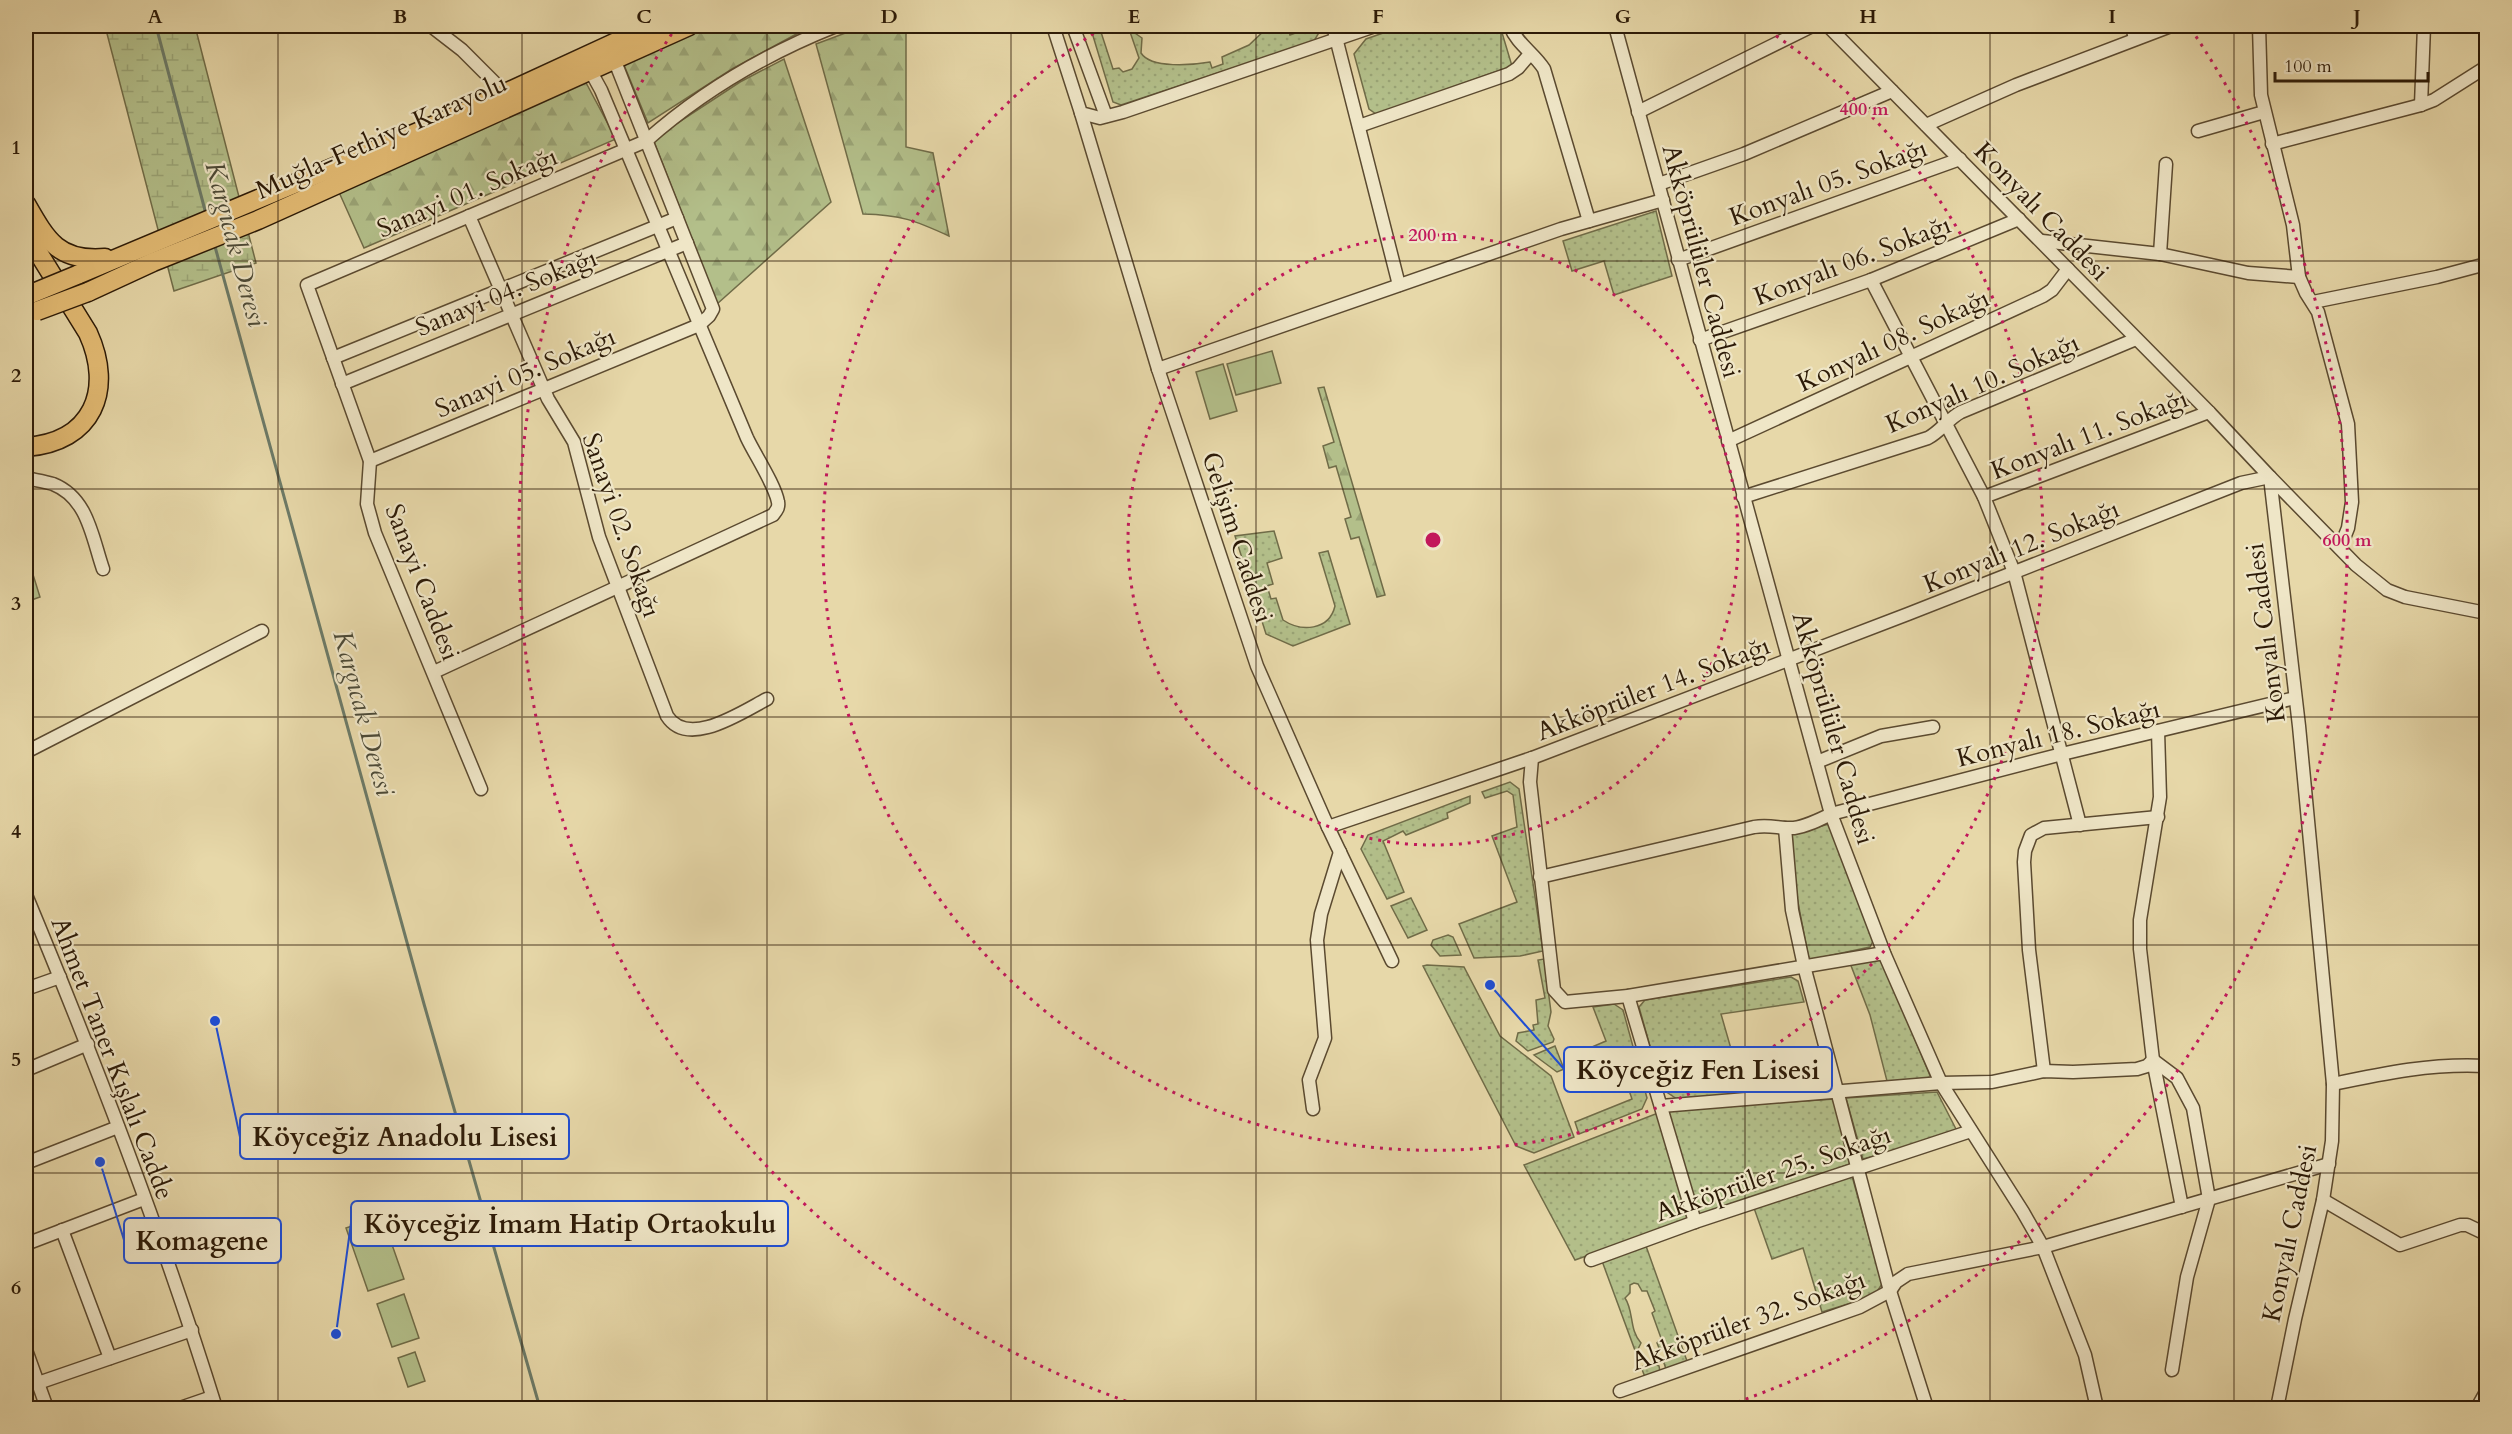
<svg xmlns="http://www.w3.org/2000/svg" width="2512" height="1434" viewBox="0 0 2512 1434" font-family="Cardo,serif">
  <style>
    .grass { fill: url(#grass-dots); stroke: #706c48; stroke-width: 1.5 }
    .forest { fill: url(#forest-firs); stroke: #706c48; stroke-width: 1.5 }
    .wetland { fill: url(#wetland-marsh); stroke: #706c48; stroke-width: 1.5 }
    .garden { fill: #b3bf8a; stroke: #706c48; stroke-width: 1.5 }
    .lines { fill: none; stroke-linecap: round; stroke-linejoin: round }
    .stream { stroke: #6c7a67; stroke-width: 3 }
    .minor-casing { stroke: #5b4a30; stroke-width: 15 }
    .highway-casing { stroke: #2c1a07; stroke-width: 21 }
    .minor { stroke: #efe6c7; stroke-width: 12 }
    .highway { stroke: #e4bc74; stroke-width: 18 }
    .highway-bridge-casing { stroke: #2c1a07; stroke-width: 21; stroke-linecap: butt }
    .highway-bridge { stroke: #e4bc74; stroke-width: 18 }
    .grid { fill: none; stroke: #2c1a07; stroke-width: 1.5; stroke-opacity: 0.55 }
    .ring { fill: none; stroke: #c2185b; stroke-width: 3; stroke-dasharray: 3 6 }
    .labels { text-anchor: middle; stroke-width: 4.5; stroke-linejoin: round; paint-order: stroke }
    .street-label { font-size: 26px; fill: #2c1a07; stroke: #efe6c7 }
    .water-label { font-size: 27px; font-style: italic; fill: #4c4a37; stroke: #efe6c7 }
    .centre { fill: #c2185b; stroke: #efe6c7; stroke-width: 3 }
    .ring-label { font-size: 18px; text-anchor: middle; font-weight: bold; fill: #c2185b; stroke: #efe6c7; stroke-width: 4.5; stroke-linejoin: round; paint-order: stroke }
    .leader { fill: none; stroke: #1d4ed8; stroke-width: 2 }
    .callout-dot { fill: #1d4ed8; stroke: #efe6c7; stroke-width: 2 }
    .callout { fill: #efe6c7; stroke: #1d4ed8; stroke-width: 2 }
    .callout-label { font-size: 27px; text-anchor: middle; font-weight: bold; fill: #2c1a07 }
    .neatline { fill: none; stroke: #2c1a07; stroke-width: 2 }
    .grid-label { font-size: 20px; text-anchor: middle; font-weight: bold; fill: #2c1a07 }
  </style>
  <defs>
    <pattern id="grass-dots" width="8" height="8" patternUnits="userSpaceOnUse" patternTransform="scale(1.5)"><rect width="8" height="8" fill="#b3bf8a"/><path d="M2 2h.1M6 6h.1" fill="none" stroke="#9aa476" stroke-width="1.8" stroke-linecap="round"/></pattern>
    <pattern id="forest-firs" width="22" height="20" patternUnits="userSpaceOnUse" patternTransform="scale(1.5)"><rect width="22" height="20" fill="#b3bf8a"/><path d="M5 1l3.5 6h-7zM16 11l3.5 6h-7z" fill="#9aa476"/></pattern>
    <pattern id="wetland-marsh" width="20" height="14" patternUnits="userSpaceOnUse" patternTransform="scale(1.5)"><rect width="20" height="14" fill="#b3bf8a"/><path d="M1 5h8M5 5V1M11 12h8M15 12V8" fill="none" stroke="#9aa476"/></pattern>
  </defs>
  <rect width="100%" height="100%" fill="#e7d8a9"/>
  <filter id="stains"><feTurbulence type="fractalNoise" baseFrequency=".00333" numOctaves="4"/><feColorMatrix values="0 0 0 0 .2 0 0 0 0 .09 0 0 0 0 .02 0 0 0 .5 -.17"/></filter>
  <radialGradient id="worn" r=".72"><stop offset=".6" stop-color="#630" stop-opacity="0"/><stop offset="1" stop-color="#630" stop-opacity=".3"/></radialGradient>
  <g class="grass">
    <path d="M1090,26H1099L1113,69L1119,68L1123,72L1132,69L1139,58L1129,29L1142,38L1141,53C1151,69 1193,65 1210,62L1212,68L1223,64L1222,57L1249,45L1269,26H1287L1290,35L1309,28V26H1323L1314,41L1121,105L1113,102Z"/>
    <path d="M1403,26H1500L1512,66L1376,114L1369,109L1354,54L1366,39Z"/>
    <path d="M1656,211L1672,276L1614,295L1604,261L1572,271L1563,241Z"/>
    <path d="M1274,531L1282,558L1267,563L1273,584L1267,586L1271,599L1276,598L1283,620C1301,632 1329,631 1335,606L1319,553L1328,551L1350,624L1293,646L1266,634L1235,536Z"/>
    <path d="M1510,782L1519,789L1543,951L1520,956L1474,958L1459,924L1517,902L1492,836L1517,827L1513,795L1507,791L1485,798L1482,792Z"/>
    <path d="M1470,796V803L1447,813L1448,818L1406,835L1403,831L1383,841L1404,892L1387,899L1361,849L1368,835Z"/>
    <path d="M1829,824L1873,941L1870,947L1809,960L1796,892L1792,834Z"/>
    <path d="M1411,898L1427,930L1408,938L1391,906Z"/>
    <path d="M1448,935L1453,937L1461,955L1440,956L1431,945L1433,940Z"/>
    <path d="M1881,958L1931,1078L1888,1085L1870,1015L1850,963Z"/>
    <path d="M1544,959L1551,1012L1548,1026L1554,1039L1553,1042L1528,1051L1516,1041L1518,1033L1534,1030L1533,1025L1538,1024L1536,1000L1545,998L1538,960Z"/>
    <path d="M1427,965L1464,967L1500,1036L1551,1076L1574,1137L1534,1153L1516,1146L1423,966Z"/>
    <path d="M1791,977L1798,981L1804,1002L1721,1014L1744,1094L1677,1099L1662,1089L1639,1007L1645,1000Z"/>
    <path d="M1614,1004L1623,1010L1647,1098L1642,1109L1579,1134L1575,1122L1632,1099L1615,1050L1594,1057L1592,1047L1606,1041L1593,1007Z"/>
    <path d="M1555,1046L1564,1069L1557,1072L1534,1055Z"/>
    <path d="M1937,1092L1958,1133L1863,1159L1846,1098Z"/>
    <path d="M1835,1099L1850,1164L1698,1217L1668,1110Z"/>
    <path d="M1658,1113L1690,1219L1575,1260L1524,1165Z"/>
    <path d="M1852,1176L1882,1284L1874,1296L1822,1312L1803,1248L1772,1259L1754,1208Z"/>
    <path d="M1646,1246L1687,1361L1666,1369L1664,1363L1668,1355L1663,1348H1659L1657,1343L1661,1338L1652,1313L1655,1311L1647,1291H1642L1638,1284L1634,1283L1630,1285V1293L1625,1298C1634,1311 1629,1330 1641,1343L1636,1353L1602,1261Z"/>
    <path d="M1653,1363L1659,1366L1660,1371L1645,1377L1641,1367Z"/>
  </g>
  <g class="forest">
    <path d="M711,26H818L802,31L732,69L648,123L624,65Z"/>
    <path d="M864,26H906V147L933,153L949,236C914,220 901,215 863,214L816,44Z"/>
    <path d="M784,59L831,202L717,304L653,139L740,82Z"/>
    <path d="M584,79L616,139L364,248L338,190Z"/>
    <path d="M1324,387L1385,595L1377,597L1359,537L1351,539L1345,519L1351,517L1336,466L1329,468L1323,446L1334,442L1318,388Z"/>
  </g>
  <path class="wetland" d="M105,26H195L256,263L174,291Z"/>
  <g class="garden">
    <path d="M1272,351L1281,383L1236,395L1227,364Z"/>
    <path d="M1223,364L1237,411L1210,419L1196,372Z"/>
    <path d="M26,552L40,597L26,602Z"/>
    <path d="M382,1216L404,1279L368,1291L346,1228Z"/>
    <path d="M404,1294L419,1338L392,1347L377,1304Z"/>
    <path d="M415,1352L425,1381L408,1387L398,1358Z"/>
  </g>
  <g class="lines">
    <g class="stream">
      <path d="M156,26L206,214"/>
      <path d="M214,243L424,1004L540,1408"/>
    </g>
    <g class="minor-casing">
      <g id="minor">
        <path d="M431,26L462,50L505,93"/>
        <path d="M1053,26L1081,113L1100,118L1123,112L1375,26"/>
        <path d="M1073,26L1106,116"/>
        <path d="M1333,26L1399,285"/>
        <path d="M1510,26C1517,44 1534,53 1544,69L1589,221"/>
        <path d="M1615,26L1831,814L1884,953L1941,1083L2023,1212L2043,1247L2085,1355L2097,1408"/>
        <path d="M1828,26L2209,412L2270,477L2299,726L2333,1084L2332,1141L2323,1200L2295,1319L2277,1408"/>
        <path d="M2132,26L2135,39"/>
        <path d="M2259,26L2261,95L2293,225L2299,277L2306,293L2318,312L2348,424L2352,502L2348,528L2340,548"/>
        <path d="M2485,26L2486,30"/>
        <path d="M2421,105L2424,26"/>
        <path d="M1638,112L1812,26"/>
        <path d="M1081,113L1158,369L1257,666L1328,827L1392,961"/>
        <path d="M1926,125L2016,85L2171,26"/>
        <path d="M1359,126L1509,74L1518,68L1530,54"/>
        <path d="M2198,131L2264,112"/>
        <path d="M2272,144L2421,105L2434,100L2486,67"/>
        <path d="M1659,184L1744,154L1892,91"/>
        <path d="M469,216L548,399L574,442L599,537L667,716C688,749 742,712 767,699"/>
        <path d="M2042,241L2160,254L2248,273L2299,277"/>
        <path d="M2160,254L2166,164"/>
        <path d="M1678,260L1960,159"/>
        <path d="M1871,280L1984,497L2014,572L2080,825"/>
        <path d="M2313,302L2437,277L2486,264"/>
        <path d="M1700,340L1871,280L2019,219"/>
        <path d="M333,358L677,218"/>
        <path d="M1158,369L1561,229L1663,200"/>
        <path d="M342,384L687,243"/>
        <path d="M1728,441L2043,296L2052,290L2068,269"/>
        <path d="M370,461L699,325L709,316L713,309L614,59"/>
        <path d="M26,478C34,480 44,481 53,484C88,498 92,537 103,569"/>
        <path d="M1743,497L1928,438C1941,431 1948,419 1961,412L2136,339"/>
        <path d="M1984,497L2209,412"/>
        <path d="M434,672L773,515C777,510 779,507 778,502C775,485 755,455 747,438L601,90L590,70"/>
        <path d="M2158,731L2160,797L2140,920V949L2153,1060L2182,1207"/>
        <path d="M26,752L262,631"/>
        <path d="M1532,758L1530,782L1554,990L1565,1002L1628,996L1884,953"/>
        <path d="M1817,762L1881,736L1933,727"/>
        <path d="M481,789L375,533L367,504L370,461L307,285L646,141C701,92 768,53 836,26"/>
        <path d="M1328,827L1532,758L1908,614L2241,483L2270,477L2356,565L2387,590L2405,597L2486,613"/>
        <path d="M1785,828L1792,910L1804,966L1890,1291L1927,1408"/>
        <path d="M1540,877L1754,827C1770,824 1780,829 1794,828C1807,826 1819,820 1831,814L2062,754L2295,698"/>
        <path d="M26,895C96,1063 162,1234 216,1408"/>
        <path d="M26,989L60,977"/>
        <path d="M1628,996L1695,1222"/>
        <path d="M2153,1060L2177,1078L2193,1108L2209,1199L2187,1277L2172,1370"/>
        <path d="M26,1070L88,1044"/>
        <path d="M2044,1071L2029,950L2024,862L2025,851L2031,835L2044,828L2158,817"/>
        <path d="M2333,1084C2385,1073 2433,1063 2486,1066"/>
        <path d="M1661,1106L1941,1083L1992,1082L2044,1071L2073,1072L2137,1069L2147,1066L2153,1060"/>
        <path d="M1313,1109L1309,1080L1325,1038L1317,940L1321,914L1340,852"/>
        <path d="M26,1163L118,1127"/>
        <path d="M2323,1200L2400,1245L2460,1225H2467L2486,1234"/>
        <path d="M62,1230L110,1358"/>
        <path d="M26,1244L144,1199"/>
        <path d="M1591,1260L1695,1222L1971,1131"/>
        <path d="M26,1350L47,1408"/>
        <path d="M38,1383L192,1330"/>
        <path d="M1620,1391L1860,1307L1890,1291L1896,1282L1908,1274L2043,1247L2329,1164"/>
        <path d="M180,1408L212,1397"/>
        <path d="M2477,1408L2486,1392"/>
      </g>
    </g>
    <g class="highway-casing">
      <g id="highway">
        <path d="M26,204C47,241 59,262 105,258"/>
        <path d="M26,233L88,333C114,390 93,442 26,447"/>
        <path d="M77,275L449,119L651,26"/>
        <path d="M88,292L153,262L258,220L689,26"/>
      </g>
    </g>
    <use href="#minor" class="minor"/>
    <use href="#highway" class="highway"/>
    <g class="highway-bridge-casing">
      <g id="highway-bridge">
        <path d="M26,296L77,275"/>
        <path d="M37,311L88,292"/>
      </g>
    </g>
    <use href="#highway-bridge" class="highway-bridge"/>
  </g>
  <path class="grid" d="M278,26V1408M522,26V1408M767,26V1408M1011,26V1408M1256,26V1408M1501,26V1408M1745,26V1408M1990,26V1408M2234,26V1408M26,261H2486M26,489H2486M26,717H2486M26,945H2486M26,1173H2486"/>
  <g class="ring">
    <circle cx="1433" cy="540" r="305"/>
    <path d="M1761 26A610 610 0 1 1 1105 26"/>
    <path d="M1143 1407A914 914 0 0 1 675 29M2191 29A914 914 0 0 1 1723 1407"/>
  </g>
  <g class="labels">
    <g class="street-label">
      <text transform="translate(381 136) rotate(-24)" y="9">Muğla-Fethiye Karayolu</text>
      <text transform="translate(1828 182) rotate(-20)" y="9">Konyalı 05. Sokağı</text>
      <text transform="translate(467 192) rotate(-23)" y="9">Sanayi 01. Sokağı</text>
      <text transform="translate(2042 211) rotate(46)" y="9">Konyalı Caddesi</text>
      <text transform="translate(1852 260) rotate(-21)" y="9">Konyalı 06. Sokağı</text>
      <text transform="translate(1702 261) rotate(75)" y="9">Akköprülüler Caddesi</text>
      <text transform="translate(506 292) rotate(-22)" y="9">Sanayi 04. Sokağı</text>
      <text transform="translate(1893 340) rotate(-25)" y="9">Konyalı 08. Sokağı</text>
      <text transform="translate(525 372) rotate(-23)" y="9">Sanayi 05. Sokağı</text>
      <text transform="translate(1982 383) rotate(-24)" y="9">Konyalı 10. Sokağı</text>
      <text transform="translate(2089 434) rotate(-21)" y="9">Konyalı 11. Sokağı</text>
      <text transform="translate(622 525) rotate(71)" y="9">Sanayi 02. Sokağı</text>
      <text transform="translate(1238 537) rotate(72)" y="9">Gelişim Caddesi</text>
      <text transform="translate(2021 546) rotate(-22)" y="9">Konyalı 12. Sokağı</text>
      <text transform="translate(423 582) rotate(69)" y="9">Sanayi Caddesi</text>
      <text transform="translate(2265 633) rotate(-97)" y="9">Konyalı Caddesi</text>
      <text transform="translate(1653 688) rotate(-21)" y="9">Akköprüler 14. Sokağı</text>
      <text transform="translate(1834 728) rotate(74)" y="9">Akköprülüler Caddesi</text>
      <text transform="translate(2058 733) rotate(-14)" y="9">Konyalı 18. Sokağı</text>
      <text transform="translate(113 1058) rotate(69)" y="9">Ahmet Taner Kışlalı Cadde</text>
      <text transform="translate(1773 1173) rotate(-19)" y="9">Akköprüler 25. Sokağı</text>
      <text transform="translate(2289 1233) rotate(-78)" y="9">Konyalı Caddesi</text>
      <text transform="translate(1748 1320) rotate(-20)" y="9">Akköprüler 32. Sokağı</text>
    </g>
    <g class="water-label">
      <text transform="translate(236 244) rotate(75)" y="9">Kargıcak Deresi</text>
      <text transform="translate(364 713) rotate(75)" y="9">Kargıcak Deresi</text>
    </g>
  </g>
  <circle cx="1433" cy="540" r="9" class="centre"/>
  <g class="ring-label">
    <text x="1864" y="115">400 m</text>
    <text x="1433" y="241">200 m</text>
    <text x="2347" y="546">600 m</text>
  </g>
  <path class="leader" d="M1490 985L1564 1069M215 1021L240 1137M336 1334L351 1223M100 1162L124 1240"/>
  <g class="callout-dot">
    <circle cx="1490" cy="985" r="6"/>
    <circle cx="215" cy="1021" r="6"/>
    <circle cx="336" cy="1334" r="6"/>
    <circle cx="100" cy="1162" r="6"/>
  </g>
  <g class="callout">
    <rect x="1564" y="1047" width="268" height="45" rx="6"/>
    <rect x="240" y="1114" width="329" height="45" rx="6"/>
    <rect x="351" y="1201" width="437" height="45" rx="6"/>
    <rect x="124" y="1218" width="157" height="45" rx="6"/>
  </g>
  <g class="callout-label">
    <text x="1698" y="1079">Köyceğiz Fen Lisesi</text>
    <text x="405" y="1146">Köyceğiz Anadolu Lisesi</text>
    <text x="570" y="1233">Köyceğiz İmam Hatip Ortaokulu</text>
    <text x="202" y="1250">Komagene</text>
  </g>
  <rect width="2512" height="1434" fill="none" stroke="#e7d8a9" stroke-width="66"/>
  <path d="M2275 72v9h153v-9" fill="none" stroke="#2c1a07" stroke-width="3"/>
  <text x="2284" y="72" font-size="18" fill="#2c1a07" stroke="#efe6c7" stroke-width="4.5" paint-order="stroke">100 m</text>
  <rect x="33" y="33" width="2446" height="1368" class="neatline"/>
  <g class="grid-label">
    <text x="155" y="23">A</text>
    <text x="400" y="23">B</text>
    <text x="644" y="23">C</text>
    <text x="889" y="23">D</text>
    <text x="1134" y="23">E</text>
    <text x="1378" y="23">F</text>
    <text x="1623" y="23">G</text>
    <text x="1868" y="23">H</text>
    <text x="2112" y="23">I</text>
    <text x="2357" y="23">J</text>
    <text x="16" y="154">1</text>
    <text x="16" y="382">2</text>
    <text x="16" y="610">3</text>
    <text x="16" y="838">4</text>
    <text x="16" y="1066">5</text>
    <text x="16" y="1294">6</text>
  </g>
  <rect width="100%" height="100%" filter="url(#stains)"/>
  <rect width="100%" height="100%" fill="url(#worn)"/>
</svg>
